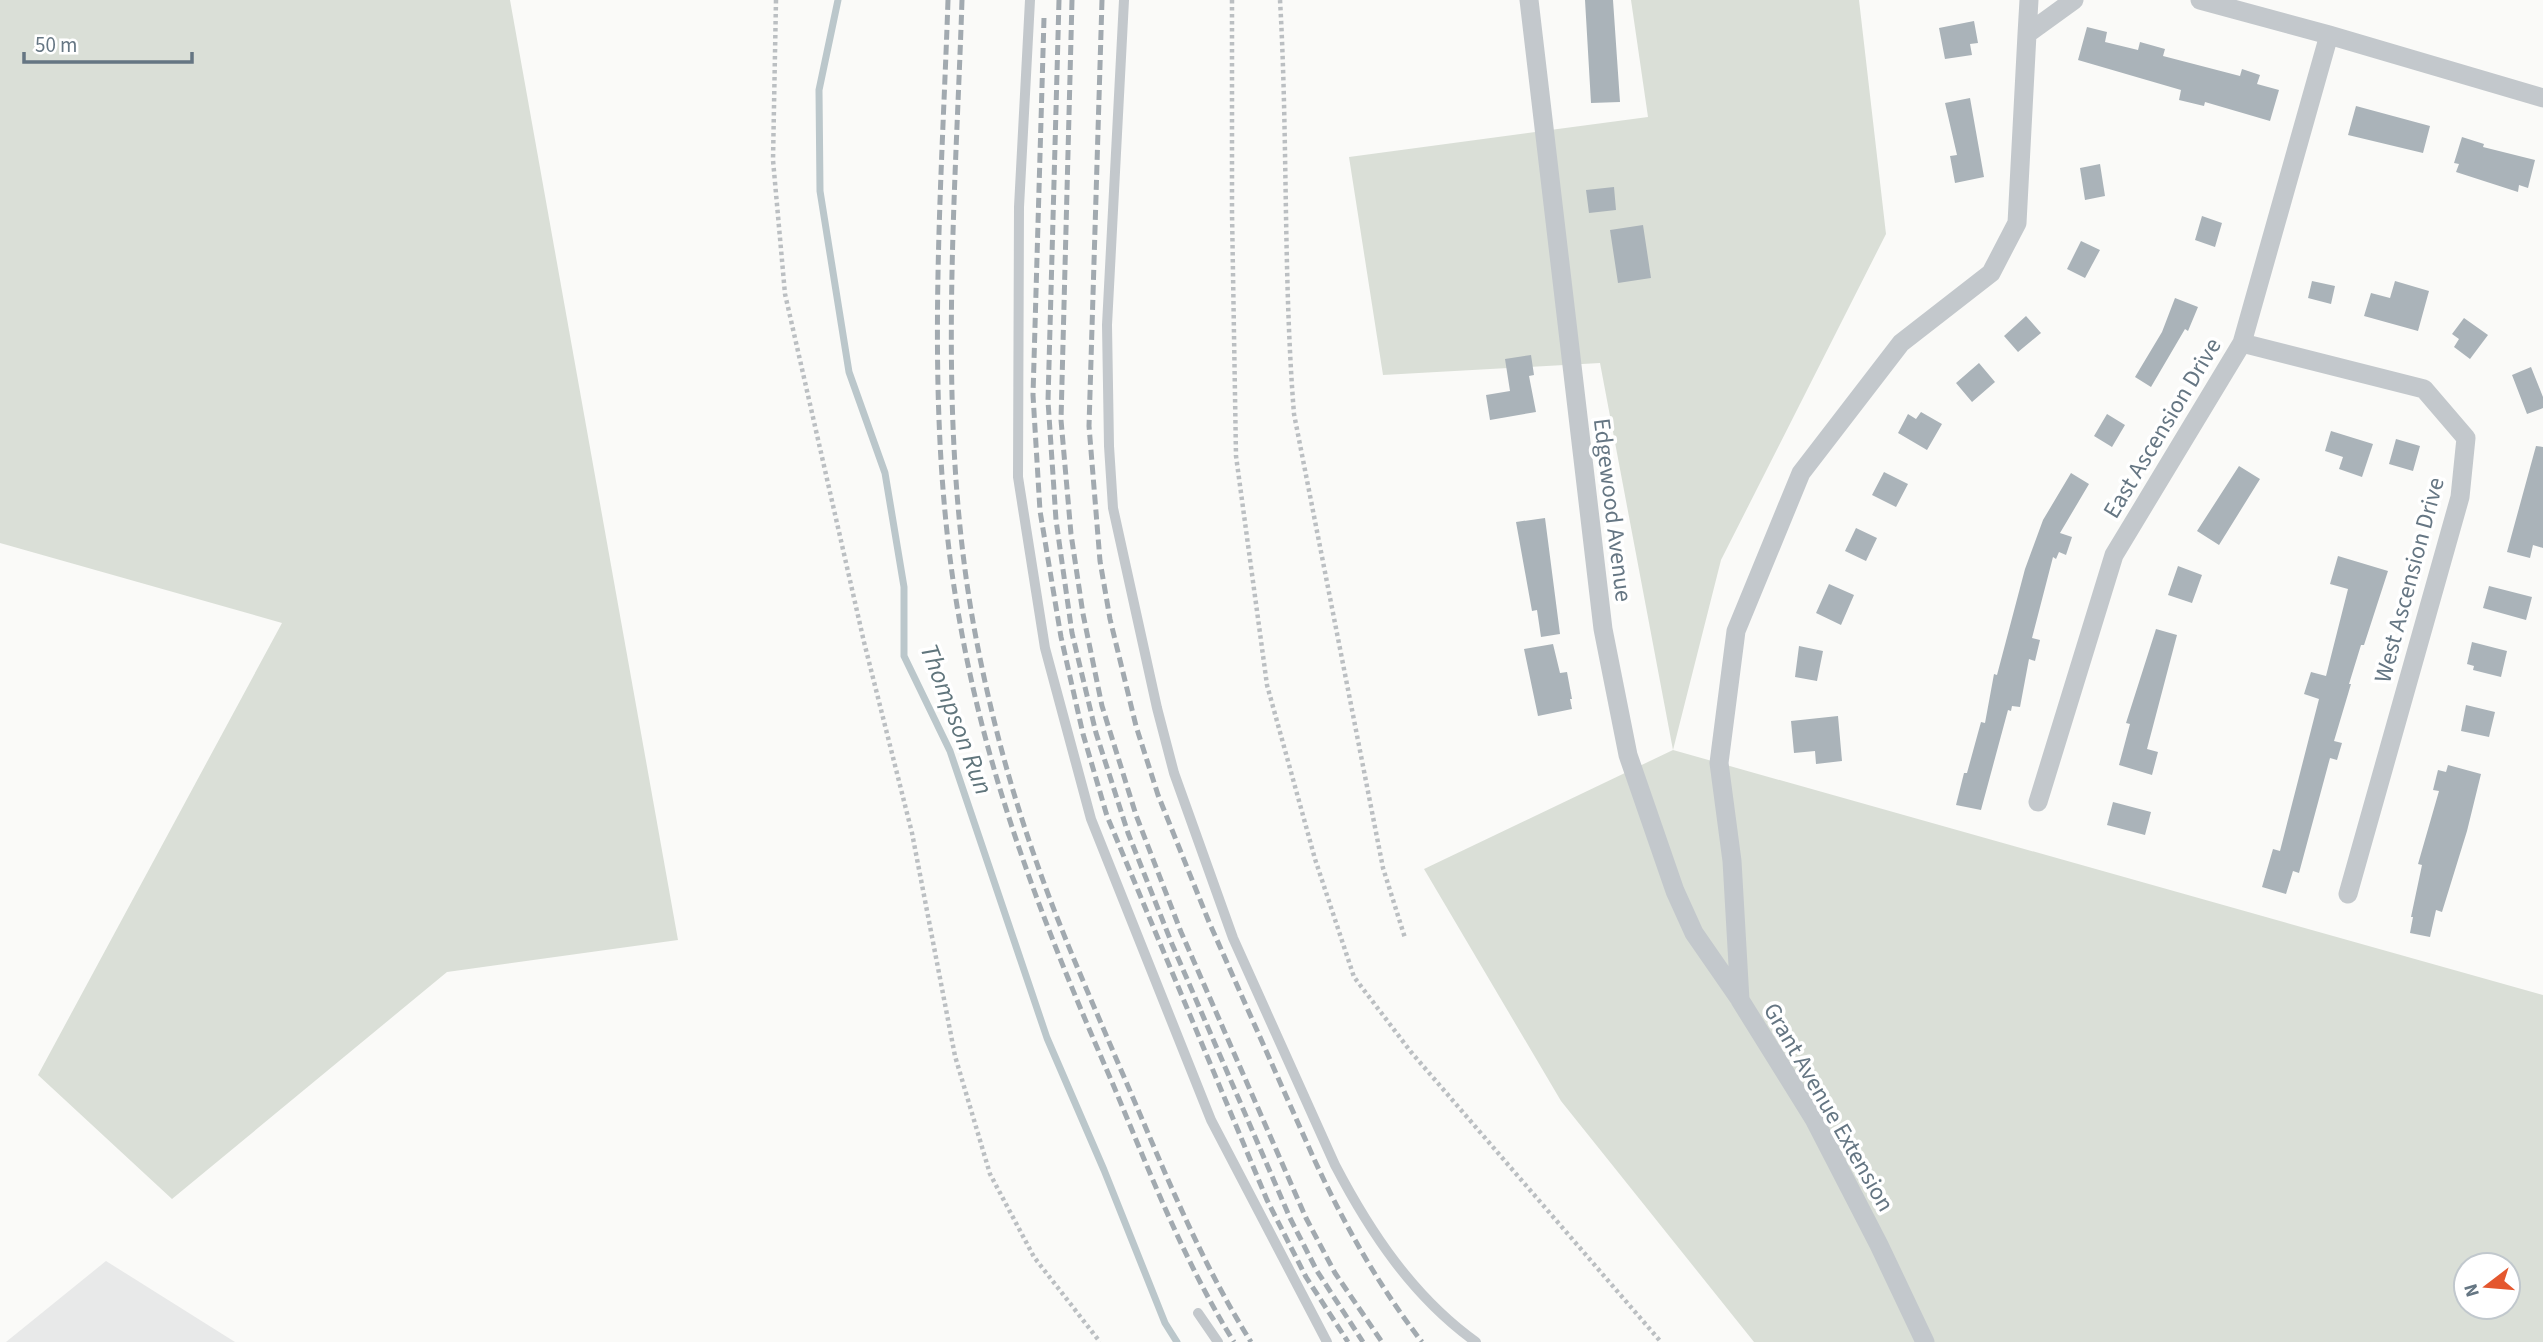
<svg xmlns="http://www.w3.org/2000/svg" width="2543" height="1342" viewBox="0 0 2543 1342" font-family="'Source Sans 3',sans-serif">
	<style>
		.built { fill: #e8e9e9 }
		.green { fill: #dadfd7; fill-rule: evenodd }
		.lines { fill: none; stroke-linecap: round; stroke-linejoin: round }
		.stream { stroke: #bbc7cb; stroke-width: 7 }
		.building { fill: #aab3b9 }
		.path { stroke: #bbbfc2; stroke-width: 4.5; stroke-dasharray: 3.5 3.5; stroke-linecap: butt }
		.service { stroke: #c3c8cc; stroke-width: 10 }
		.minor { stroke: #c3c8cc; stroke-width: 19 }
		.rail { stroke: #a2aab0; stroke-width: 5; stroke-dasharray: 10 5; stroke-linecap: butt }
		.labels { text-anchor: middle; stroke-width: 7; stroke-linejoin: round; paint-order: stroke }
		.street-label { font-size: 24px; fill: #657683; stroke: #fff }
		.water-label { font-size: 26px; font-style: italic; fill: #60757c; stroke: #fff }
	</style>
	<rect width="100%" height="100%" fill="#fafaf8"/>
	<path class="built" d="M106 1261 235 1342H6Z"/>
	<path class="green" d="M0 0H510L678 940 447 972 172 1199 38 1075 282 623 0 543Z
		M1631 0H1859L1886 234 1721 560 1673 750 2543 995V1342H1754L1561 1101 1424 869 1673 750 1600 363 1383 375 1349 157 1648 117ZM2466 1265H2508V1307H2466Z"/>
	<g class="lines">
		<path class="stream" d="M838 0 819 90 820 191 849 372 885 473 904 587V656L950 751 1047 1038 1104 1170 1165 1323 1177 1342"/>
	</g>
	<path class="building" d="M1585 0H1613L1620 102 1591 103Z
		M1974 21 1978 43 1970 44 1972 55 1945 59 1939 28Z
		M2087 27 2107 32 2105 42 2138 50 2140 42 2165 49 2163 56 2240 76 2242 69 2260 75 2257 84 2279 90 2270 121 2205 102 2204 106 2179 100 2181 90 2078 60Z
		M1970 98 1984 177 1955 183 1950 156 1957 155 1945 103Z
		M2356 106 2430 126 2423 153 2348 135Z
		M2462 137 2484 144 2483 147 2535 160 2528 188 2519 185 2518 192 2456 172 2459 164 2454 163Z
		M2100 164 2105 196 2085 200 2080 168Z
		M1614 187 1616 210 1589 213 1586 190Z
		M2202 216 2222 223 2215 247 2195 240Z
		M1643 225 1651 278 1618 283 1610 230Z
		M2081 241 2100 250 2085 278 2067 269Z
		M2312 281 2335 286 2331 304 2308 298Z
		M2395 281 2429 291 2418 331 2364 316 2371 293 2390 298Z
		M2175 298 2198 307 2188 331 2185 329 2151 387 2135 377 2162 332Z
		M2026 316 2041 333 2018 352 2004 336Z
		M2464 318 2488 335 2470 359 2454 347 2459 339 2452 334Z
		M1531 355 1534 375 1529 376 1536 412 1490 420 1486 395 1510 391 1505 359Z
		M1979 363 1995 382 1972 402 1956 383Z
		M2531 367 2543 397V408L2527 414 2512 375Z
		M1921 412 1942 424 1927 450 1898 433 1908 414 1916 419Z
		M2107 414 2125 425 2112 447 2094 436Z
		M2331 431 2373 444 2362 477 2339 469 2343 457 2325 451Z
		M2396 439 2420 446 2413 471 2389 464Z
		M2536 446 2543 447V548L2533 545 2530 558 2507 552Z
		M2239 466 2260 479 2219 545 2197 531Z
		M1884 472 1908 484 1896 507 1872 495Z
		M2071 473 2089 484 2060 533 2072 537 2066 555 2059 552 2056 559 2053 557 2032 638 2040 640 2035 661 2029 659 2020 707 2012 706 2011 711 2008 710 1981 810 1956 805 1964 773H1967L1981 722 1985 723 1994 674 1997 675 2025 569 2043 520Z
		M1545 518 1560 634 1541 637 1537 610 1532 611 1516 522Z
		M1856 528 1877 538 1866 561 1845 551Z
		M2338 556 2388 571 2364 645H2361L2349 684H2351L2334 741 2342 743 2337 760 2330 758 2299 873 2293 871 2286 894 2262 887 2273 849 2280 851 2319 699 2304 694 2311 672 2326 676 2348 589 2330 584Z
		M2178 566 2202 575 2192 603 2168 595Z
		M1829 584 1854 595 1841 625 1816 613Z
		M2489 586 2532 597 2526 620 2483 608Z
		M2156 629 2177 635 2147 749 2158 752 2152 775 2119 765 2130 724 2126 723Z
		M2472 642 2507 651 2501 677 2473 670 2474 666 2467 664Z
		M1553 644 1560 673 1567 672 1572 699H1570L1572 709 1538 716 1524 649Z
		M1799 646 1823 651 1817 681 1795 677Z
		M2466 705 2495 712 2489 737 2461 731Z
		M1838 716 1842 761 1816 764 1815 751 1794 753 1791 721Z
		M2448 765 2481 774 2467 831 2442 912 2436 910 2430 937 2410 933 2413 917H2411L2422 865 2418 864 2439 791 2433 790 2438 770 2446 772Z
		M2113 802 2151 812 2145 835 2107 825Z"/>
	<g class="lines">
		<path class="path" d="M776 0 773 160 785 294 864 642 912 833 955 1056 990 1174 1034 1257 1100 1342
			M1232 0V212L1236 456 1267 685 1315 859 1354 977 1411 1052 1661 1342
			M1280 0C1288 138 1283 276 1294 414L1383 868 1405 938"/>
		<path class="service" d="M1030 0 1019 207 1018 477 1045 648 1091 819 1211 1120 1327 1342
			M1124 0 1107 325 1109 446 1113 508 1157 708 1174 773 1233 938 1335 1165C1370 1232 1413 1297 1476 1342
			M1198 1313 1218 1342"/>
		<path class="minor" d="M1529 0 1603 629 1628 755 1675 891 1694 933 1739 998
			M2200 0 2329 35 2543 98
			M2027 34 2029 0
			M2242 343 2424 389 2466 438 2460 497 2348 894
			M2038 802 2114 555 2242 343 2329 35
			M1925 1342 1879 1245 1814 1119 1740 1000 1732 861 1719 763 1736 631 1801 473 1901 343 1991 273 2017 223 2027 34 2074 0"/>
		<path class="rail" d="M948 0C941 206 923 419 960 623 988 784 1047 933 1112 1082 1149 1170 1183 1260 1234 1342
			M962 0C955 212 936 428 976 638 990 711 1009 784 1034 855 1059 928 1091 999 1121 1070 1161 1162 1197 1256 1251 1342
			M1059 0 1048 401 1056 520 1072 633 1096 733 1128 833 1172 944 1290 1218 1317 1271 1363 1342
			M1072 0 1061 420 1071 534 1083 614 1102 706 1136 815 1181 932 1306 1218 1335 1273 1382 1342
			M1102 0 1089 426 1100 561 1110 619 1136 726 1158 795 1209 922 1314 1159C1344 1224 1378 1285 1422 1342
			M1044 18 1033 395 1040 511 1061 637 1083 734 1107 816 1267 1200 1306 1277 1348 1342"/>
	</g>
	<g class="labels">
		<g class="street-label">
			<text transform="translate(2162 428) rotate(-59)" y="8">East Ascension Drive</text>
			<text transform="translate(1613 510) rotate(83)" y="8">Edgewood Avenue</text>
			<text transform="translate(2409 580) rotate(-75)" y="8">West Ascension Drive</text>
			<text transform="translate(1829 1107) rotate(60)" y="8">Grant Avenue Extension</text>
		</g>
		<g class="water-label">
			<text transform="translate(957 719) rotate(69)" y="9">Thompson Run</text>
		</g>
	</g>
	<g transform="translate(2487 1286) rotate(254)"><circle r="33" fill="#ffffff" stroke="#c1c8cd" stroke-width="2"/>
	<path d="M0-5L12 26L0 18L-12 26Z" fill="#e4572e"/>
	<text y="-10" font-size="19" font-weight="bold" text-anchor="middle" fill="#657683">N</text>
	</g>
	<path d="M24 52v10h168v-10" fill="none" stroke="#657683" stroke-width="3.5"/>
	<text x="35" y="52" font-size="21" fill="#657683" stroke="#ffffff" stroke-width="5" paint-order="stroke">50 m</text>
</svg>
